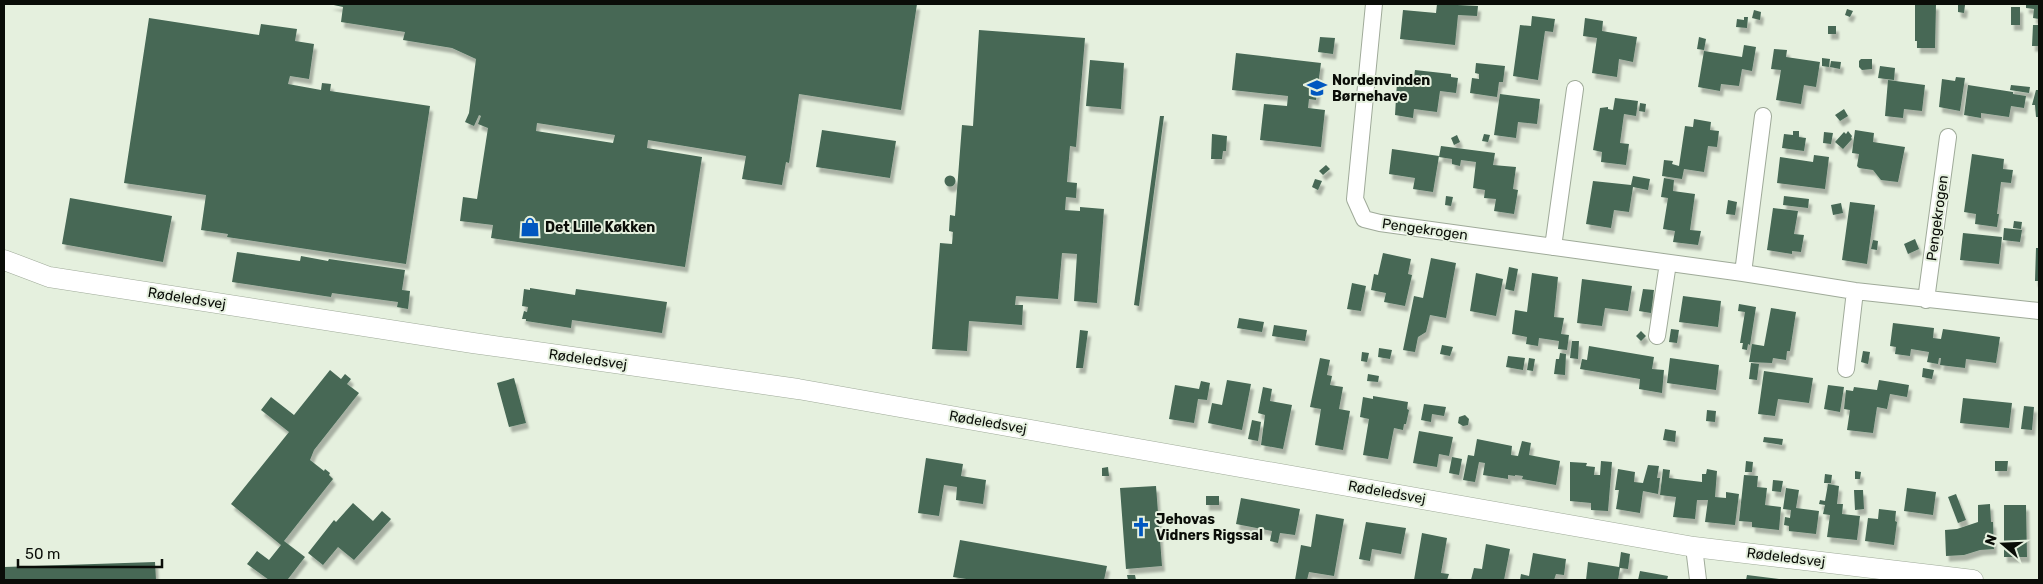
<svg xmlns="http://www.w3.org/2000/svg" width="2043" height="584" viewBox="0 0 2043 584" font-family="Rubik,sans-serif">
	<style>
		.building { fill: #466855; fill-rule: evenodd; filter: url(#shadow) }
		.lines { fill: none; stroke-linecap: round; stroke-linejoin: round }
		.minor-casing { stroke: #9faa99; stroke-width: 18 }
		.tertiary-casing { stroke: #9faa99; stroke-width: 21 }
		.minor { stroke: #fff; stroke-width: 16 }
		.tertiary { stroke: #fff; stroke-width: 20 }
		.labels { text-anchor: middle; stroke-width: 4; stroke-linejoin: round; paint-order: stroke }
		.poi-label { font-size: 14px; font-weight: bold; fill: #0a0d08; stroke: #e5f0de; text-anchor: start }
		.street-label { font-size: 14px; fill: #0a0d08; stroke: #e5f0de }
	</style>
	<defs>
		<filter id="shadow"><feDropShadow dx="3" dy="5.5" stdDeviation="1" flood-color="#0004"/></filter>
	</defs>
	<rect width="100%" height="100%" fill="#e5f0de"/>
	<path class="building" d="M329 4H917L901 110 799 94 789 163 786 162 782 185 742 179 746 156 648 140 647 148 702 157 685 267 491 238 493 225 460 221 463 197 477 199 488 128 478 124 481 116 479 115 474 126 465 122 469 113 476 59 452 48 403 40 405 32 341 22 343 7ZM537 123 615 135 613 143 536 131Z
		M1437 4 1478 6 1477 16 1458 15 1455 45 1400 39 1403 10 1436 13Z
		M1915 4H1936L1935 48H1917V41H1915Z
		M1958 4 1965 5 1964 13 1958 12Z
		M2026 4H2039V19L2033 18 2034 9 2026 8Z
		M2011 7H2020V25H2011Z
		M1847 9 1853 11 1850 17 1845 15Z
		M1754 10 1761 12 1760 20 1752 18Z
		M1532 16 1555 19 1553 32 1545 31 1538 80 1513 76 1520 25 1531 26Z
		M1744 17H1748L1747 28 1736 27 1737 19 1744 20Z
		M149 18 259 35 261 24 297 29 295 41 314 44 309 79 290 76 288 84 321 90 322 83 331 84 330 91 430 106 406 264 227 237 228 234 201 230 206 195 124 183Z
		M1585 18 1603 21 1602 31 1637 37 1633 62 1619 59 1617 77 1592 73 1597 38 1583 36Z
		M2033 25H2039V46H2032Z
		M1828 26H1836V34H1828Z
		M979 30 1085 38 1076 147 1070 146 1067 182 1077 183 1076 198 1066 197 1065 210 1080 211V207L1104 209 1097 303 1074 301 1077 254 1062 253 1058 299 1016 296 1015 305H1023L1022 325 969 321 967 351 932 349 940 243 952 244 953 232 949 231 950 215 955 216 962 125 973 126Z
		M1320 37 1335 38 1333 54 1318 52Z
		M1699 37 1706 39 1704 50 1697 49Z
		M1744 45 1756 47 1752 71 1742 69 1739 86 1721 84 1720 91 1698 87 1704 51 1742 57Z
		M1774 49 1787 50 1786 57 1820 62 1816 87 1804 85 1801 104 1776 100 1781 70 1771 69Z
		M1236 53 1321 63 1316 100 1309 99 1308 108 1325 110 1321 147 1260 140 1264 104 1287 106 1288 96 1232 90Z
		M1822 58 1830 59 1829 67 1822 66Z
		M1861 59H1872V69L1862 70 1859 67V61Z
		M1090 60 1124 63 1121 109 1086 106Z
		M1831 61 1841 62 1840 69 1830 67Z
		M1476 63 1505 66 1503 82H1499L1497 97 1470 93 1472 78 1479 79V74L1475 73Z
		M1880 66 1895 68 1894 80 1878 78Z
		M1415 70 1451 74V77L1458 78 1456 93 1440 91 1437 112 1414 109 1413 118 1395 115 1397 82 1413 84Z
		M1956 77 1965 78 1960 111 1939 107 1942 79 1955 81Z
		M1888 80 1925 85 1922 111 1904 109 1903 118 1885 116Z
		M1968 85 2013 92V94L2026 96 2024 108 2011 106 2009 117 1981 113V118L1964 115Z
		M2011 85 2030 87 2029 93 2010 90Z
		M2036 90H2039V117H2036L2035 105H2032Z
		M1500 94 1540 99 1537 124 1518 122 1516 138 1494 135Z
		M1615 98 1638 101 1636 116 1624 114 1620 143 1629 144 1626 165 1601 162 1602 152 1593 150 1600 108 1608 107V109L1613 110Z
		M1640 103 1646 104 1645 112 1639 111Z
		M1844 109 1848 116 1840 121 1835 115Z
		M1160 116H1164L1139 306 1134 305Z
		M1694 119 1711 122 1710 130 1719 131 1717 147 1708 146 1704 172 1684 169 1682 179 1662 176 1664 160 1673 161 1672 164 1679 166 1685 126 1693 127Z
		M822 130 896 141 890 178 816 167Z
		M1855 130 1874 133 1873 142 1905 147 1898 182 1881 180 1873 170 1859 168 1857 166 1859 154 1852 153Z
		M1793 131H1799V137L1806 138 1804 151 1782 148 1784 134 1793 135Z
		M1848 131 1852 136 1851 138 1852 139 1843 149 1835 142 1844 132 1846 134Z
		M1824 132 1833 133 1831 144 1823 143Z
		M1212 134 1227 136 1226 151H1223L1222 159H1211Z
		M1484 134 1490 135 1488 142 1482 141Z
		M1457 135 1460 142 1454 145 1451 138Z
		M1441 146 1495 153 1493 165 1516 167 1513 189 1518 190 1514 214 1494 211 1496 199 1484 198 1485 190 1473 188 1476 162 1461 160 1460 166 1452 164V159L1439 157Z
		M1392 149 1439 156 1433 192 1413 189 1415 178 1389 174Z
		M1972 154 2004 159 2003 169 2013 170 2011 183 2001 182 1997 214H1999L1997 227 1975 224 1976 214 1964 212Z
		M1814 155 1829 157 1825 189 1777 183 1780 157 1813 162Z
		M1326 165 1330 169 1323 175 1319 171Z
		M944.5 181a5.5 5.5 0 1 1 11 0a5.5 5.5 0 1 1-11 0Z
		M1633 176 1650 179 1648 190 1633 187 1629 212 1614 210 1611 228 1586 224 1593 181 1631 185Z
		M1664 178 1674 180 1673 191 1695 194 1690 230 1701 231 1698 245 1673 242 1675 231 1663 229 1668 198 1661 197Z
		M1315 179 1322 181 1318 190 1312 187Z
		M1446 196 1453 197 1451 206 1445 205Z
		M1784 196 1809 199 1808 208 1783 205Z
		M70 198 172 216 163 262 62 244Z
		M1728 200 1737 202 1735 215 1726 214Z
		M1850 202 1875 205 1867 264 1842 260Z
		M1841 203 1843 213 1833 215 1831 205Z
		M1773 208 1798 211 1794 234 1804 235 1801 252 1792 251V254L1767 250Z
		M2014 221 2022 222 2021 229 2013 228Z
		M2004 228 2022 230 2020 242 2003 240Z
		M1963 233 2002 237 1999 264 1960 260Z
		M1915 239 1919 249 1908 254 1904 244Z
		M1873 240 1878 241 1877 250 1871 249Z
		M2036 248H2039V281H2035Z
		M237 252 300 261 301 256 328 261 329 259 405 270 402 290 410 291 408 309 397 307 398 302 332 293 331 297 232 282Z
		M1383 253 1411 259 1408 274 1412 275 1405 306 1384 302 1386 293 1371 290 1374 274 1378 275Z
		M1431 258 1456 263 1446 318 1430 315 1426 332 1418 337 1415 352 1403 350 1414 296 1423 298Z
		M1509 267 1518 269 1514 291 1505 289Z
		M1476 273 1503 279 1496 316 1470 311Z
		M1532 273 1558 277 1554 317 1564 318 1561 334 1569 335 1567 350 1558 349 1559 341 1539 338 1538 346 1526 344 1527 337 1512 334 1515 310 1527 312Z
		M1582 279 1632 286 1628 311 1605 308 1602 326 1577 323Z
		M1352 283 1366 286 1361 311 1347 309Z
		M530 288 575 295 576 289 667 302 662 333 572 320 571 328 526 321V319H522L524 311 527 312 528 307 522 306 524 289 530 290Z
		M1643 289 1654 290 1651 313 1639 311Z
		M1683 296 1721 301 1718 327 1679 322Z
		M1739 304 1756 307 1750 345 1748 344 1747 350 1742 349 1743 343H1740L1745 312 1738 311Z
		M1771 308 1796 312 1790 351H1787L1786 360 1773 358 1772 363 1749 362 1752 344 1764 346Z
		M1239 318 1264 322 1262 332 1237 328Z
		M1893 323 1934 328 1933 338 1941 339 1943 329 2000 337 1996 363 1966 359 1965 368 1940 365 1941 358H1939L1938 364 1927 362 1929 352 1911 349 1910 356 1895 354 1896 347 1890 346Z
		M1274 325 1307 330 1305 341 1272 336Z
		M1671 329 1679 330 1677 343 1669 342Z
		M1080 330 1088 331 1083 368H1076Z
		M1641 331 1646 336 1641 341 1636 336Z
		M1572 341H1579L1578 359 1570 358Z
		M1442 345 1453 347 1450 356 1440 354Z
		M1589 346 1654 357 1652 369 1664 370 1662 393 1639 389 1640 379 1580 369 1582 359 1587 360Z
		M1379 348 1392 350 1390 359 1378 357Z
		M1863 351 1870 352 1868 364 1861 362Z
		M1362 352 1369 353 1367 362 1361 361Z
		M1560 353 1566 354 1565 375 1554 374 1556 359H1559Z
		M1508 356 1525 358 1523 370 1506 367Z
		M1320 358 1330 360 1327 375 1332 376 1330 385 1343 387 1339 409 1350 411 1343 450 1315 445 1321 409 1310 407Z
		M1529 358 1535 359 1533 371 1527 370Z
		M1670 358 1719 365 1716 390 1667 383Z
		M1751 363 1759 364 1757 380 1749 379Z
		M1923 368 1934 370 1932 379 1922 377Z
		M330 370 341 379 345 374 351 379 347 384 359 393 314 450 310 460 324 471 325 469 330 473 329 475 333 479 284 541 305 557 288 579 269 580 247 564 257 551 269 560 281 545 231 504 289 432 261 410 271 397 294 415Z
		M1764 371 1813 378 1809 403 1778 399 1775 416 1758 414Z
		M1368 374 1379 376 1378 382 1367 381Z
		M514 378 526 423 509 427 497 383Z
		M1227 380 1251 384 1242 430 1208 423 1212 403 1222 405Z
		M1879 380 1909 385 1907 397 1890 394 1887 409 1877 407 1873 433 1847 430 1850 410 1844 409 1846 390 1853 391 1854 387 1877 390Z
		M1201 381 1210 383 1207 400 1198 399 1194 423 1169 419 1175 385 1199 389Z
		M1828 385 1844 387 1840 412 1824 409Z
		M1263 387 1272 389 1270 401 1292 405 1283 449 1261 445 1265 415 1258 413Z
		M1373 396 1408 402 1407 409 1409 410 1406 424H1404L1403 430 1394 428 1388 459 1363 455 1369 419 1360 417 1363 397 1373 399Z
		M1963 398 2012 403 2009 428 1960 423Z
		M1424 404 1446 407 1444 416 1432 414 1431 422 1421 420Z
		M2024 406 2034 407 2032 430 2021 429Z
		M1707 410 1716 411 1715 422 1706 421Z
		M1465 415 1469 419 1468 425 1463 426 1458 423 1459 417Z
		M1252 420 1261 422 1258 441 1248 439Z
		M1665 429 1676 431 1675 442 1663 440Z
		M1419 431 1453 437 1449 456 1439 454 1437 467 1413 463Z
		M1764 437 1783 439 1782 445 1763 442Z
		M1477 439 1512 446 1511 455 1518 456 1522 441 1531 443 1529 455 1560 461 1556 485 1522 479 1523 476 1515 475V476L1508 475V479L1483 475 1485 463 1479 462 1475 482 1463 480 1468 455 1474 456Z
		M1452 457 1462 459 1459 475 1449 473Z
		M926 458 963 464 961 476 986 480 983 504 956 500 957 487 944 485 939 516 918 513Z
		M1601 461 1612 462 1608 511 1591 510V503L1570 501V462L1587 463 1586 466 1595 467 1594 475H1600Z
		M1746 461 1753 462 1752 472H1745Z
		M1995 461H2008L2007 471H1995Z
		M1648 465 1659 466 1657 478H1660L1658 494 1643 491 1640 513 1616 509 1619 490H1615L1618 469 1635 472 1634 482 1643 483Z
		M1108 467 1109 476H1102V468Z
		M1663 469 1670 470 1669 478 1702 482V474H1706L1707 469 1717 471 1715 497 1726 498V492L1739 494 1735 525 1705 522 1708 500H1697L1695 519 1673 517 1676 497 1660 495Z
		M1855 471 1861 472 1860 479H1855Z
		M1825 474 1832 475 1831 483H1824Z
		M1744 475 1758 476 1757 487 1767 488 1765 505 1781 507 1779 530 1752 527V522L1739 521Z
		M1773 480 1783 481 1781 492 1772 491Z
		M1828 484 1839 486 1837 504H1843L1842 514 1860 516 1857 540 1827 537 1830 515 1823 514 1825 505 1819 504 1820 500 1825 501Z
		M1156 486 1162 566 1126 569 1120 488Z
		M1786 488 1799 490 1796 508 1819 511 1816 534 1789 531V526L1784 525 1785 517 1790 518 1791 510 1783 509Z
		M1907 488 1936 492 1933 515 1904 511Z
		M1854 490H1863L1864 509 1855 510Z
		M1956 494 1966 520 1958 523 1948 497Z
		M1206 496H1219V505H1206Z
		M1241 498 1300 509 1295 535 1280 533 1278 543 1270 541 1272 531 1236 524Z
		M353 503 373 521 382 511 391 519 354 560 338 547 323 565 308 553 334 520 336 522Z
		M1990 504 1991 522H1993L1994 549 1980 550 1964 555 1946 556 1945 530 1957 529 1978 522V505Z
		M2004 505H2026L2027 557H2004Z
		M1879 509 1896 511 1895 521 1897 522 1894 545 1865 541 1868 518 1878 519Z
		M1316 514 1344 519 1334 576 1309 572 1307 580H1295L1301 545 1311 547Z
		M1366 522 1406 528 1401 554 1372 549 1370 561 1359 559Z
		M1422 533 1447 538 1441 573 1449 574 1447 580H1414Z
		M960 540 1107 566 1104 580H973L953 577Z
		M1486 544 1510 549 1504 580H1471L1474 568 1482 569Z
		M1621 552 1630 554 1628 569 1620 568 1618 580H1586L1588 562 1619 567Z
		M1533 553 1566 559 1564 575 1556 574 1554 580H1520L1521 574 1529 576Z
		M155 562 156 580H4V567Z
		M1640 571 1668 576 1667 580H1638Z
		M1127 575H1135L1136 580H1128Z
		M1747 575 1779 579V580H1746Z"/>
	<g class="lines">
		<defs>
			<path id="minor" d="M1374 4 1355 199 1364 219 1380 223 1743 273 1855 291 2039 311
				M1553 247 1575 89
				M1743 273 1763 116
				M1926 300 1948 137
				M1657 336 1668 263
				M1846 369 1855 291
				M1694 547 1698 580"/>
			<path id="tertiary" d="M4 260 49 277 473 343 798 389 1694 547 1973 580"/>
		</defs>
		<use href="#minor" class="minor-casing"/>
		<use href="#tertiary" class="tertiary-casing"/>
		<use href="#minor" class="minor"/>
		<use href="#tertiary" class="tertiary"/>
	</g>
	<defs>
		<symbol id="school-bare" viewBox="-9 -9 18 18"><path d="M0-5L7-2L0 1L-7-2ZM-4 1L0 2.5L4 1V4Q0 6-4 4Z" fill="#0157c0" stroke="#e5f0de" stroke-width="2.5" paint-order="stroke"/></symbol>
		<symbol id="shop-bare" viewBox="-9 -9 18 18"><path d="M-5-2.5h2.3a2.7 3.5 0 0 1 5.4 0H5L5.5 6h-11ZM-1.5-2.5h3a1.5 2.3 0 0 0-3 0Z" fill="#0157c0" stroke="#e5f0de" stroke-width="2.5" paint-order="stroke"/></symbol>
		<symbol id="church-bare" viewBox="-9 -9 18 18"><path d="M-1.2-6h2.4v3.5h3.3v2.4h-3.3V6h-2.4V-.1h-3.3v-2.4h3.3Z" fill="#0157c0" stroke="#e5f0de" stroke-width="2.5" paint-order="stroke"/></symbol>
	</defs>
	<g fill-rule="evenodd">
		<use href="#school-bare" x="1303" y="74" width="28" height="28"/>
		<use href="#shop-bare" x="516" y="213" width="28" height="28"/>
		<use href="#church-bare" x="1127" y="513" width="28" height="28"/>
	</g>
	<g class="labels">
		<g class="poi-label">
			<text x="1332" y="85">Nordenvinden<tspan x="1332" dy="16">Børnehave</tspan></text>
			<text x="545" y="232">Det Lille Køkken</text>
			<text x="1156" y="524">Jehovas<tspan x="1156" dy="16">Vidners Rigssal</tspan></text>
		</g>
		<g class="street-label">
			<text transform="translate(1937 218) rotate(-82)" y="5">Pengekrogen</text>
			<text transform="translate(1425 229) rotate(8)" y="5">Pengekrogen</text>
			<text transform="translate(187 298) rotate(9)" y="5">Rødeledsvej</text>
			<text transform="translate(588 359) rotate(8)" y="5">Rødeledsvej</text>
			<text transform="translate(988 422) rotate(10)" y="5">Rødeledsvej</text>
			<text transform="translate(1387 492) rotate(10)" y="5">Rødeledsvej</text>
			<text transform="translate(1786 557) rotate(7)" y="5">Rødeledsvej</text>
		</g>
	</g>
	<rect width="2043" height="584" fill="none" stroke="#0a0d08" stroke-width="10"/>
	<g transform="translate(2003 544) rotate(289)" stroke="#e5f0de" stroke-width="4" paint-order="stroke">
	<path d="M0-4L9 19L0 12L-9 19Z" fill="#0a0d08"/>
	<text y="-8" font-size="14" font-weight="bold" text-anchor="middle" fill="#0a0d08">N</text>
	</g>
	<path d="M18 559v8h144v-8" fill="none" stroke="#0a0d08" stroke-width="2.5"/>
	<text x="25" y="559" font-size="15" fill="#0a0d08" stroke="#e5f0de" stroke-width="4" paint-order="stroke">50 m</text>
</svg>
